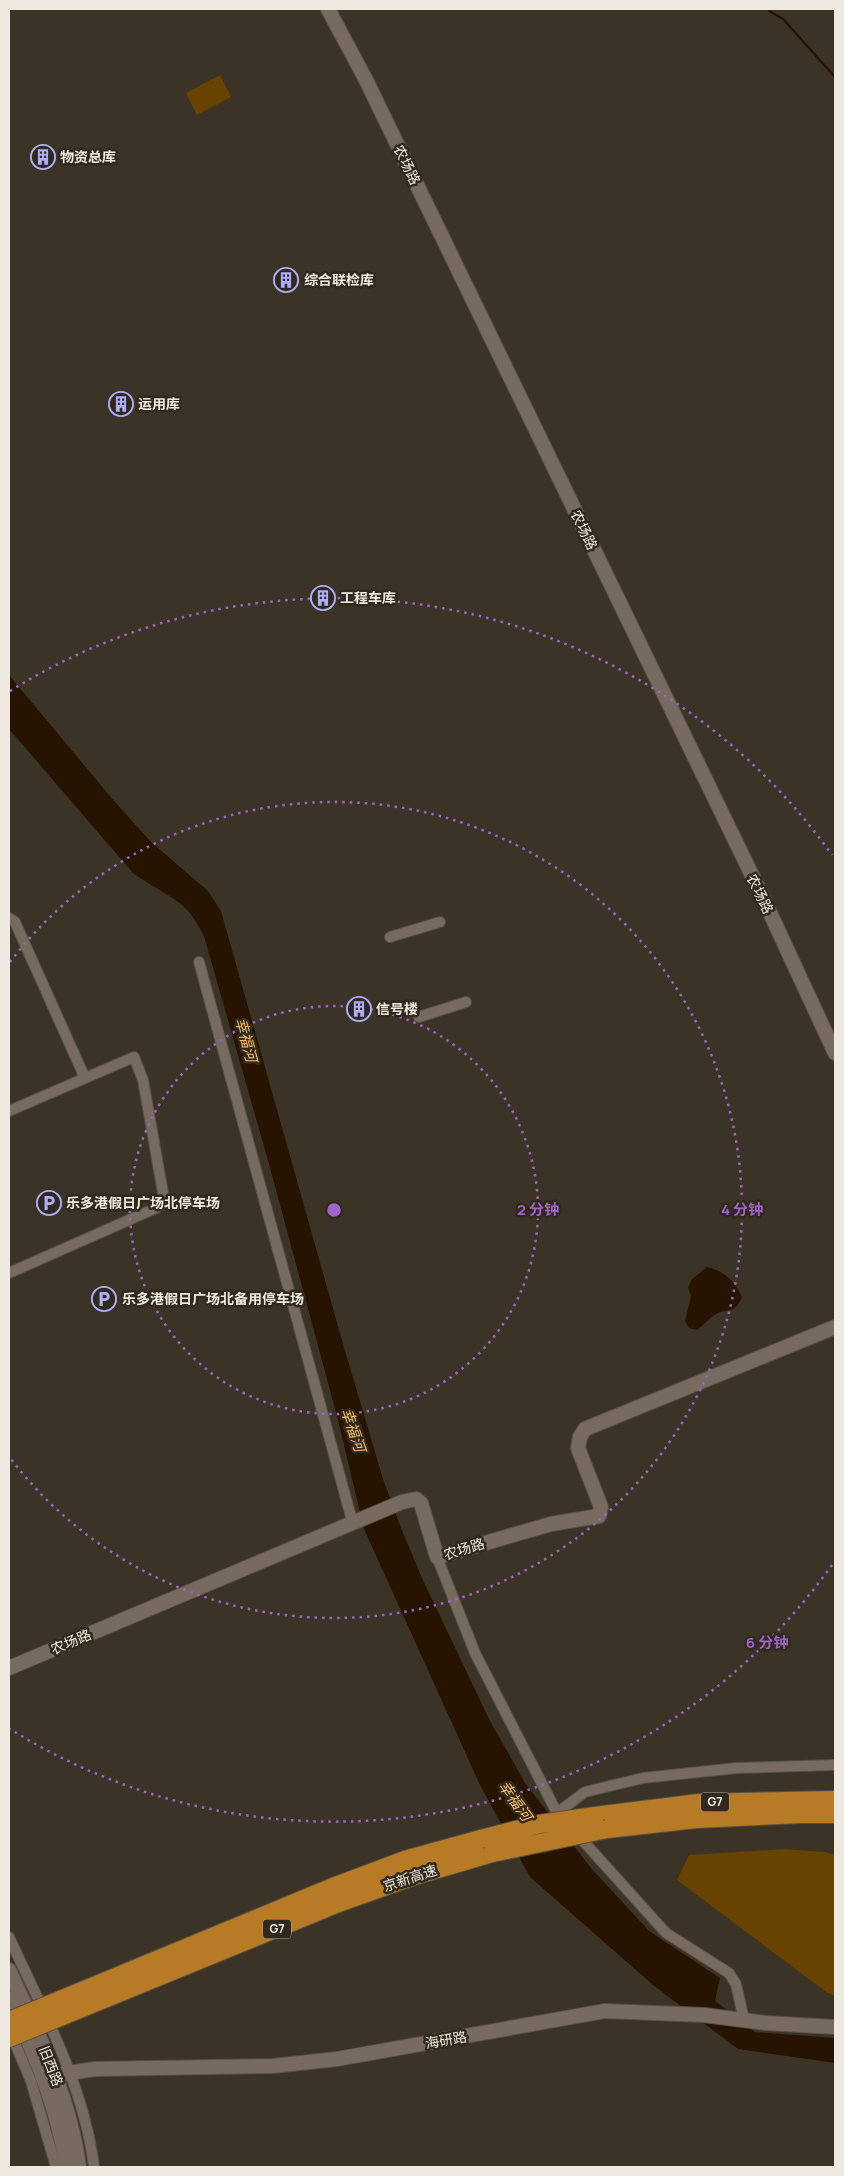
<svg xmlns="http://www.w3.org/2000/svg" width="844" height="2176" viewBox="0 0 844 2176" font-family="Manrope,'Noto Sans SC',sans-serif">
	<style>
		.green { fill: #684201 }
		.water { fill: #261400 }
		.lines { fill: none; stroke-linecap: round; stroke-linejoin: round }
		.stream { stroke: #261400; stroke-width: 2.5 }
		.street-casing { stroke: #585046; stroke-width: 12 }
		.secondary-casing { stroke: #585046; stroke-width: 16 }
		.highway-casing { stroke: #585046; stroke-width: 20 }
		.street { stroke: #766b5e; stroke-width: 10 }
		.secondary { stroke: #766b5e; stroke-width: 14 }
		.highway { stroke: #b77b25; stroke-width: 18 }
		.highway-bridge-casing { stroke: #585046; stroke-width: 20; stroke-linecap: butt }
		.highway-bridge { stroke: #b77b25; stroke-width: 18 }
		.ring { fill: none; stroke: #9e65ca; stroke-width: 2.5; stroke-dasharray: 2.5 5 }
		.labels { text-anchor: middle; stroke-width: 5; stroke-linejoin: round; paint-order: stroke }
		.shield { fill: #32291d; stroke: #b6afa7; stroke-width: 1 }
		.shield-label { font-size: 12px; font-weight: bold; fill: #efe9e2 }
		.poi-label { font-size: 14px; font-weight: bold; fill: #efe9e2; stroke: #32291d; text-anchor: start }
		.street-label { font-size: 14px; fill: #efe9e2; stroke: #32291d }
		.water-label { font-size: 15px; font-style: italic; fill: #fbbd6e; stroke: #32291d }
		.centre { fill: #9e65ca; stroke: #32291d; stroke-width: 2.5 }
		.ring-label { font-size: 15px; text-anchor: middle; font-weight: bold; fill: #9e65ca; stroke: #32291d; stroke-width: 5; stroke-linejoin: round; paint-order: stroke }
	</style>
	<rect width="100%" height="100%" fill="#3c3327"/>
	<path class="green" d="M220 75 231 97 197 115 186 93Z
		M785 1849 825 1852 835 1855V1996L826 1992 677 1880 689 1855Z"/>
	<path class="water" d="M9 675 114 801 151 842 208 891 221 911 343 1344 383 1479 401 1528 422 1578 489 1719 525 1783 591 1868 649 1931 720 1978 715 2001 755 2032 835 2038V2063L738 2049 653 1985 530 1877 480 1785 364 1529 338 1420 269 1164 204 936C200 929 195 919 189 912 174 895 151 887 133 873L9 729Z
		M707 1267C724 1271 735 1281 742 1297 734 1315 730 1307 716 1314 709 1318 704 1325 697 1330L689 1328 685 1321 691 1296 688 1288 692 1279Z"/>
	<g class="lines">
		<path class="stream" d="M769 11 783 19 835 77"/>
		<defs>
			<path id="street" d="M9 918 15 922 85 1078
				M390 937 440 922
				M199 962 353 1524
				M419 1017 466 1002
				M9 1111 134 1057 143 1080 165 1204 9 1273
				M437 1557 475 1653 557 1813 566 1822
				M557 1813 585 1792 643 1778 737 1768 835 1765
				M576 1833 666 1933 729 1973 736 1984 744 2020
				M9 1937C43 2011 84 2085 94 2167
				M11 2034 31 2081 56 2167"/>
			<path id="secondary" d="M328 9 366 80 765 902 835 1053
				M9 1668 402 1502 416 1499 421 1503 437 1557 551 1524 599 1516 601 1507 578 1448 580 1437 585 1429 835 1327
				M9 1970C38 2033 70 2097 79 2167
				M9 1998C33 2051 59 2108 66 2167
				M55 2075 95 2069 273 2066 337 2059 605 2011 704 2015 766 2023 835 2027"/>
			<path id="highway" d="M595 1816 699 1803 835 1800
				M607 1829 696 1819 801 1814H835
				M60 2000 333 1887 405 1860 481 1839
				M65 2015 341 1902 414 1876 492 1853"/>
		</defs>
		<use href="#street" class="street-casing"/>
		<use href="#secondary" class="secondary-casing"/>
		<use href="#highway" class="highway-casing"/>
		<use href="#street" class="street"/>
		<use href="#secondary" class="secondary"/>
		<use href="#highway" class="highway"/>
		<defs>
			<path id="highway-bridge" d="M481 1839 540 1824 595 1816
				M492 1853 607 1829
				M9 2021 60 2000
				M9 2038 65 2015"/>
		</defs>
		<use href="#highway-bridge" class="highway-bridge-casing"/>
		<use href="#highway-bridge" class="highway-bridge"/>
	</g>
	<g class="ring">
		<circle cx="334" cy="1210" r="204"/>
		<path d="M10 962A408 408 0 1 1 10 1458"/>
		<path d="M832 1565A612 612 0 0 1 10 1729M10 691A612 612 0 0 1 832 855"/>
	</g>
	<defs>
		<symbol id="building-ring" viewBox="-11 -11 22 22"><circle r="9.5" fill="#32291d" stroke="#abaffb" stroke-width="1.5"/><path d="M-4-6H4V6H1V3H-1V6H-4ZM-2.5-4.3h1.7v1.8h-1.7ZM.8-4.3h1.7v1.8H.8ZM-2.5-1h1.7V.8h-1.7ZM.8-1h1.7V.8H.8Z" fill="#abaffb"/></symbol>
		<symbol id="parking-ring" viewBox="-11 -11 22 22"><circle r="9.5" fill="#32291d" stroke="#abaffb" stroke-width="1.5"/><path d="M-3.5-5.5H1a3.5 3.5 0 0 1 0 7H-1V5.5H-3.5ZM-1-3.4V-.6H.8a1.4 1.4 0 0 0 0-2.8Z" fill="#abaffb"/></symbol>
	</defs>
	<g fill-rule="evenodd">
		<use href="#building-ring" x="29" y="143" width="28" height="28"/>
		<use href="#building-ring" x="272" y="266" width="28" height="28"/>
		<use href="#building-ring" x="107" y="390" width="28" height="28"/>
		<use href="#building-ring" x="309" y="584" width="28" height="28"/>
		<use href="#building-ring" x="345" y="995" width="28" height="28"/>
		<use href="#parking-ring" x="35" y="1189" width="28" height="28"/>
		<use href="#parking-ring" x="90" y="1285" width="28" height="28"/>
	</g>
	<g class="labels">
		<g class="shield">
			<rect x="701" y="1792.5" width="28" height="19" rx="4"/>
			<rect x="263" y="1919.5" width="28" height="19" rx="4"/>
		</g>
		<g class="shield-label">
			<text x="715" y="1806">G7</text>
			<text x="277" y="1933">G7</text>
		</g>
		<g class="poi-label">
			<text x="60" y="162">物资总库</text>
			<text x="304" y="285">综合联检库</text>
			<text x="138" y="409">运用库</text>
			<text x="340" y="603">工程车库</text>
			<text x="376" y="1014">信号楼</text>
			<text x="66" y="1208">乐多港假日广场北停车场</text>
			<text x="122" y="1304">乐多港假日广场北备用停车场</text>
		</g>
		<g class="street-label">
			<text transform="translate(407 165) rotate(64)" y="5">农场路</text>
			<text transform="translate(584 530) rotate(64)" y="5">农场路</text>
			<text transform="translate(760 894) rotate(64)" y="5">农场路</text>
			<text transform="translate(464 1549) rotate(-17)" y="5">农场路</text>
			<text transform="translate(71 1642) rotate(-23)" y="5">农场路</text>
			<text transform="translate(410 1878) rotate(-18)" y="5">京新高速</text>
			<text transform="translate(446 2040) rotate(-10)" y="5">海研路</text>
			<text transform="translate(51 2066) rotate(69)" y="5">旧西路</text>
		</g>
		<g class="water-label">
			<text transform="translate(246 1040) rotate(75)" y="5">幸福河</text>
			<text transform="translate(353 1430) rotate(71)" y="5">幸福河</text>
			<text transform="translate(515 1801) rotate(55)" y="5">幸福河</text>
		</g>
	</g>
	<circle cx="334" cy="1210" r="8" class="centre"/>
	<g class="ring-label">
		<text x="538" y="1215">2 分钟</text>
		<text x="742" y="1215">4 分钟</text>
		<text x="767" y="1648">6 分钟</text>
	</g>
	<rect width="844" height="2176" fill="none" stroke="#efe9e2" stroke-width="20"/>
</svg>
